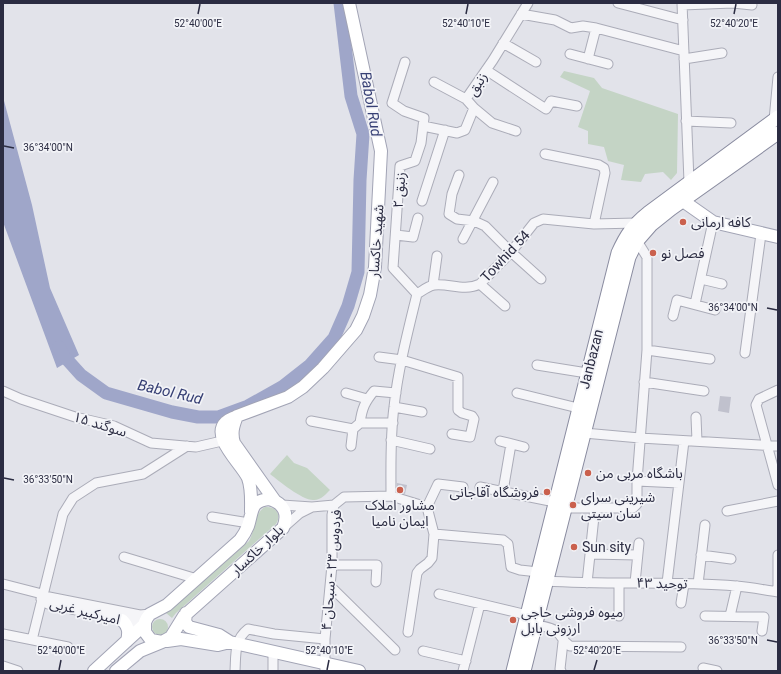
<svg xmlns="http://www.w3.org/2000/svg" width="781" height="674" viewBox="0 0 781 674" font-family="Roboto,'Noto Sans Arabic',sans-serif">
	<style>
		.green { fill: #c4d4c5 }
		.water { fill: #9fa6c9 }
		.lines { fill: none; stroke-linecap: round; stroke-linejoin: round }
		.river { stroke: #9fa6c9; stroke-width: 13 }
		.building { fill: #c0c1cd }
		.minor-casing { stroke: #abacb8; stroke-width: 11 }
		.major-casing { stroke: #a2a4b5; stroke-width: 14 }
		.highway-casing { stroke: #8a8ca0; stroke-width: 15 }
		.minor { stroke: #f5f5f8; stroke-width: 9 }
		.major { stroke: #fff; stroke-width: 12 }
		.highway { stroke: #fff; stroke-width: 13 }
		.ticks { fill: none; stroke: #2b2c42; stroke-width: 1.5 }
		.poi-dot { fill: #ca604d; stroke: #f2f3f7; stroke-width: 1.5 }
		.labels { text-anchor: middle; stroke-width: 3.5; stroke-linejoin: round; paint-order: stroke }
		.street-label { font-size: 14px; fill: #2b2c42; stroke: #f2f3f7 }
		.poi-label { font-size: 14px; fill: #2b2c42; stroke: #f2f3f7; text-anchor: start }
		.water-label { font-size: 15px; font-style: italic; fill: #363f74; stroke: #f2f3f7 }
		.ticks-label { font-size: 10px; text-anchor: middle; fill: #2b2c42; stroke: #f2f3f7; stroke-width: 3.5; stroke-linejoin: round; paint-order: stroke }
	</style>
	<rect width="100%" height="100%" fill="#e2e3ea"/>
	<path class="green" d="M564 71 594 78 602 88 678 114 677 173 671 180 663 172 645 174 641 182 621 180 624 165 608 161 604 147 588 144V131L578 127 590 91 560 77Z
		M287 455 294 463 307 468 330 490C326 494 321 500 314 500 303 501 279 481 270 474Z
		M265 507C276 506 282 515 276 524L176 613 172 618 166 613 249 541C255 531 254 513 265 507Z
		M152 627a8 8 0 1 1 16 0a8 8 0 1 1-16 0Z"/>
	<path class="water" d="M3 97 32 205 50 288 79 355 57 368 3 222Z"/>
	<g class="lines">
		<path class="river" d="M59 347 63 355 81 375 106 393 172 412 198 417H218L248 406 282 387 310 365 334 338 348 306 358 272 360 180 363 134 351 96 340 3"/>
	</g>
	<path class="building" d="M720 396 731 397 729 413 718 411Z
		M397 483 407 485 405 494 397 492Z"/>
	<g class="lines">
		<defs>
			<path id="minor" d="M618 3 683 20
				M682 3 689 182
				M682 5 733 3 752 5
				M521 14 555 20 571 28 583 26 596 28 684 51
				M503 43 536 62
				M570 54 608 64
				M588 59 596 28
				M684 59 722 53
				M405 62 392 103 404 111 424 118 421 143 415 161 400 166 393 268 417 294
				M486 70 546 109 551 101 577 106
				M434 82 466 99
				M474 108 492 123 516 131
				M774 120 778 77
				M686 121 731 123
				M423 126 457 133 465 130 474 108 466 99 493 60 528 3
				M545 154 599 165 604 168 605 173 594 224
				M459 175 452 194 449 214 457 219 474 221 485 226 511 252 541 279
				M422 201 445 130
				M396 235 413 237 418 218
				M463 239 493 182
				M701 279 722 284
				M480 284 505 306
				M433 285 437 256
				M695 304 713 222
				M673 316 677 300 715 310
				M647 350 710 359
				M745 353 761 234
				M379 357 402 360 458 377V410L462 413 472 416 474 419 470 437 452 434
				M537 365 587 373
				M644 382 704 391
				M778 390 759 399 756 405 778 485
				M3 391 21 399 75 417 114 426 151 443 196 447 222 441
				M346 393 367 399
				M517 393 578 408
				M394 407 422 412
				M696 417 697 441
				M311 421 353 429
				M360 423H393
				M584 433 640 438 778 446
				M391 440 430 449
				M500 441 524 447
				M351 446 353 429 360 423C362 408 365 402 374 391L396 393
				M637 481 679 483
				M480 487 555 502
				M503 491 511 444
				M391 496C391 466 390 437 394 407 398 369 408 331 417 294 422 291 428 286 434 285 450 283 463 292 480 284L511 252 534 223 543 219 594 224 636 223
				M282 505 312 507 300 513 283 528
				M312 507 334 505
				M427 507 438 484 463 487
				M565 508H633L637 504V481L647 350V257L637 241
				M727 511 778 501
				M212 517 249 523
				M434 534 503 540 508 544 511 567 520 570 538 572
				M590 554 637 555
				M701 555 731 559
				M778 555V592
				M124 557 197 579
				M332 565H377L376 582
				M546 581C609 585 673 581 736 586 750 587 764 590 778 592
				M587 583 595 507
				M619 583V616
				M635 583 639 543
				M667 583 684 441
				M3 584 42 594
				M698 584 705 525
				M330 586 395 650
				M439 594 527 615
				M681 603 684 584
				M705 616 764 617 762 631
				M730 616 737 586
				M144 625 48 604 41 599 49 597 140 615 150 614
				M535 625C542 626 552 627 557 632 563 637 561 640 570 646L681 647
				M3 634 68 647
				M32 640 63 514 73 498 96 483 143 474 187 446
				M423 651 466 661
				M3 666 18 671
				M703 668 717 671
				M235 671C236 654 234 640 248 629L274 634 325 639
				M273 671V652
				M325 671V639L332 565V515L334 505 344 497 391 496 427 507 434 534 432 558 428 563 420 569 417 573 408 632
				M463 671 480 604
				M561 671 560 669 563 642"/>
			<path id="major" d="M683 201 713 222 778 237
				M237 416 288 397 303 387 323 368 356 330 363 316 370 295 375 267 381 151 349 3
				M269 499C284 503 289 514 283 528L184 616 171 637 162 642 151 640 145 632V622L147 618 150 614 167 605 240 540C243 536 246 531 248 526 253 511 250 501 269 499Z
				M251 512C251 500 252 489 248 478 242 464 210 437 226 422 229 419 234 418 237 416 233 426 231 433 234 443L275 501
				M122 620C129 627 129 632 127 641
				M167 641 181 639 218 645 230 642 219 635 189 627 185 622 186 613
				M230 642 359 671
				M94 671 144 625
				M116 671 140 651 162 642"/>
			<path id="highway" d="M513 671 618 253C626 235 633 225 648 213L778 117
				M524 671 541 603 629 257 637 241 651 225 671 209 778 133"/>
		</defs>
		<use href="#minor" class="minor-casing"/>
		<use href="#major" class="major-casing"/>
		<use href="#highway" class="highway-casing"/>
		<use href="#minor" class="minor"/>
		<use href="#major" class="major"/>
		<use href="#highway" class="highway"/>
	</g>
	<path class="ticks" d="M198 14 200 4M466 14 468 4M734 14 736 4M4 146 14 148M767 308 777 310M4 478 14 480M767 640 777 642M59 670 61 660M327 670 329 660M594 670 597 660"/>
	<g class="poi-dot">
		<circle cx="683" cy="222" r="4"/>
		<circle cx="653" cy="253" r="4"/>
		<circle cx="588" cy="473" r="4"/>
		<circle cx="400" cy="490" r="4"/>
		<circle cx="547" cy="492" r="4"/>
		<circle cx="573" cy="505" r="4"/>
		<circle cx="574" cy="547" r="4"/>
		<circle cx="513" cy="620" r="4"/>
	</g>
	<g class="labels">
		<g class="street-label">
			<text transform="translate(477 84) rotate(-58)" y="5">زنبق</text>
			<text transform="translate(399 190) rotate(-85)" y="5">زنبق ۲</text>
			<text transform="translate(376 241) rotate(-86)" y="5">شهید خاکسار</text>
			<text transform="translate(505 256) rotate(-47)" y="5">Towhid 54</text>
			<text transform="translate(591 359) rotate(-76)" y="5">Janbazan</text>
			<text transform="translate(100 424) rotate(17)" y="5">سوگند ۱۵</text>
			<text transform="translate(257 550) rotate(-43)" y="5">بلوار خاکسار</text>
			<text transform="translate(331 570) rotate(-85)" y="5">فردوس ۲۳ - سبحان ۴</text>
			<text transform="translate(662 583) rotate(1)" y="5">توحید ۴۳</text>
			<text transform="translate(85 611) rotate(14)" y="5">امیرکبیر غربی</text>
		</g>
		<g class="poi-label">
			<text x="691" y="227">کافه ارمانی</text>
			<text x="661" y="258">فصل نو</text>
			<text x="596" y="478">باشگاه مربی من</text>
			<text x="539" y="497" text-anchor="end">فروشگاه آقاجانی</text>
			<text x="581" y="502">شیرینی سرای<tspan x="581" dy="16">سان سیتی</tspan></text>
			<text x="400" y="510" text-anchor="middle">مشاور املاک<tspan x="400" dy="16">ایمان نامیا</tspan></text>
			<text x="582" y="552">Sun sity</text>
			<text x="521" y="617">میوه فروشی حاجی<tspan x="521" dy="16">ارزونی بابل</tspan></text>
		</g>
		<g class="water-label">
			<text transform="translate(371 104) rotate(80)" y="5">Babol Rud</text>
			<text transform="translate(170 392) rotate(13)" y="5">Babol Rud</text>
		</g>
	</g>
	<g class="ticks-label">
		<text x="198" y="27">52°40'00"E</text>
		<text x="466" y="27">52°40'10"E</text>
		<text x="734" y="27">52°40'20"E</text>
		<text x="48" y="151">36°34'00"N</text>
		<text x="733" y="311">36°34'00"N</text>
		<text x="48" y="483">36°33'50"N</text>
		<text x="733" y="644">36°33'50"N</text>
		<text x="61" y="654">52°40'00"E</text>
		<text x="329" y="654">52°40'10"E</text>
		<text x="597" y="654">52°40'20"E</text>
	</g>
	<rect width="781" height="674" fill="none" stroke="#2b2c42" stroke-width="8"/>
</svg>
